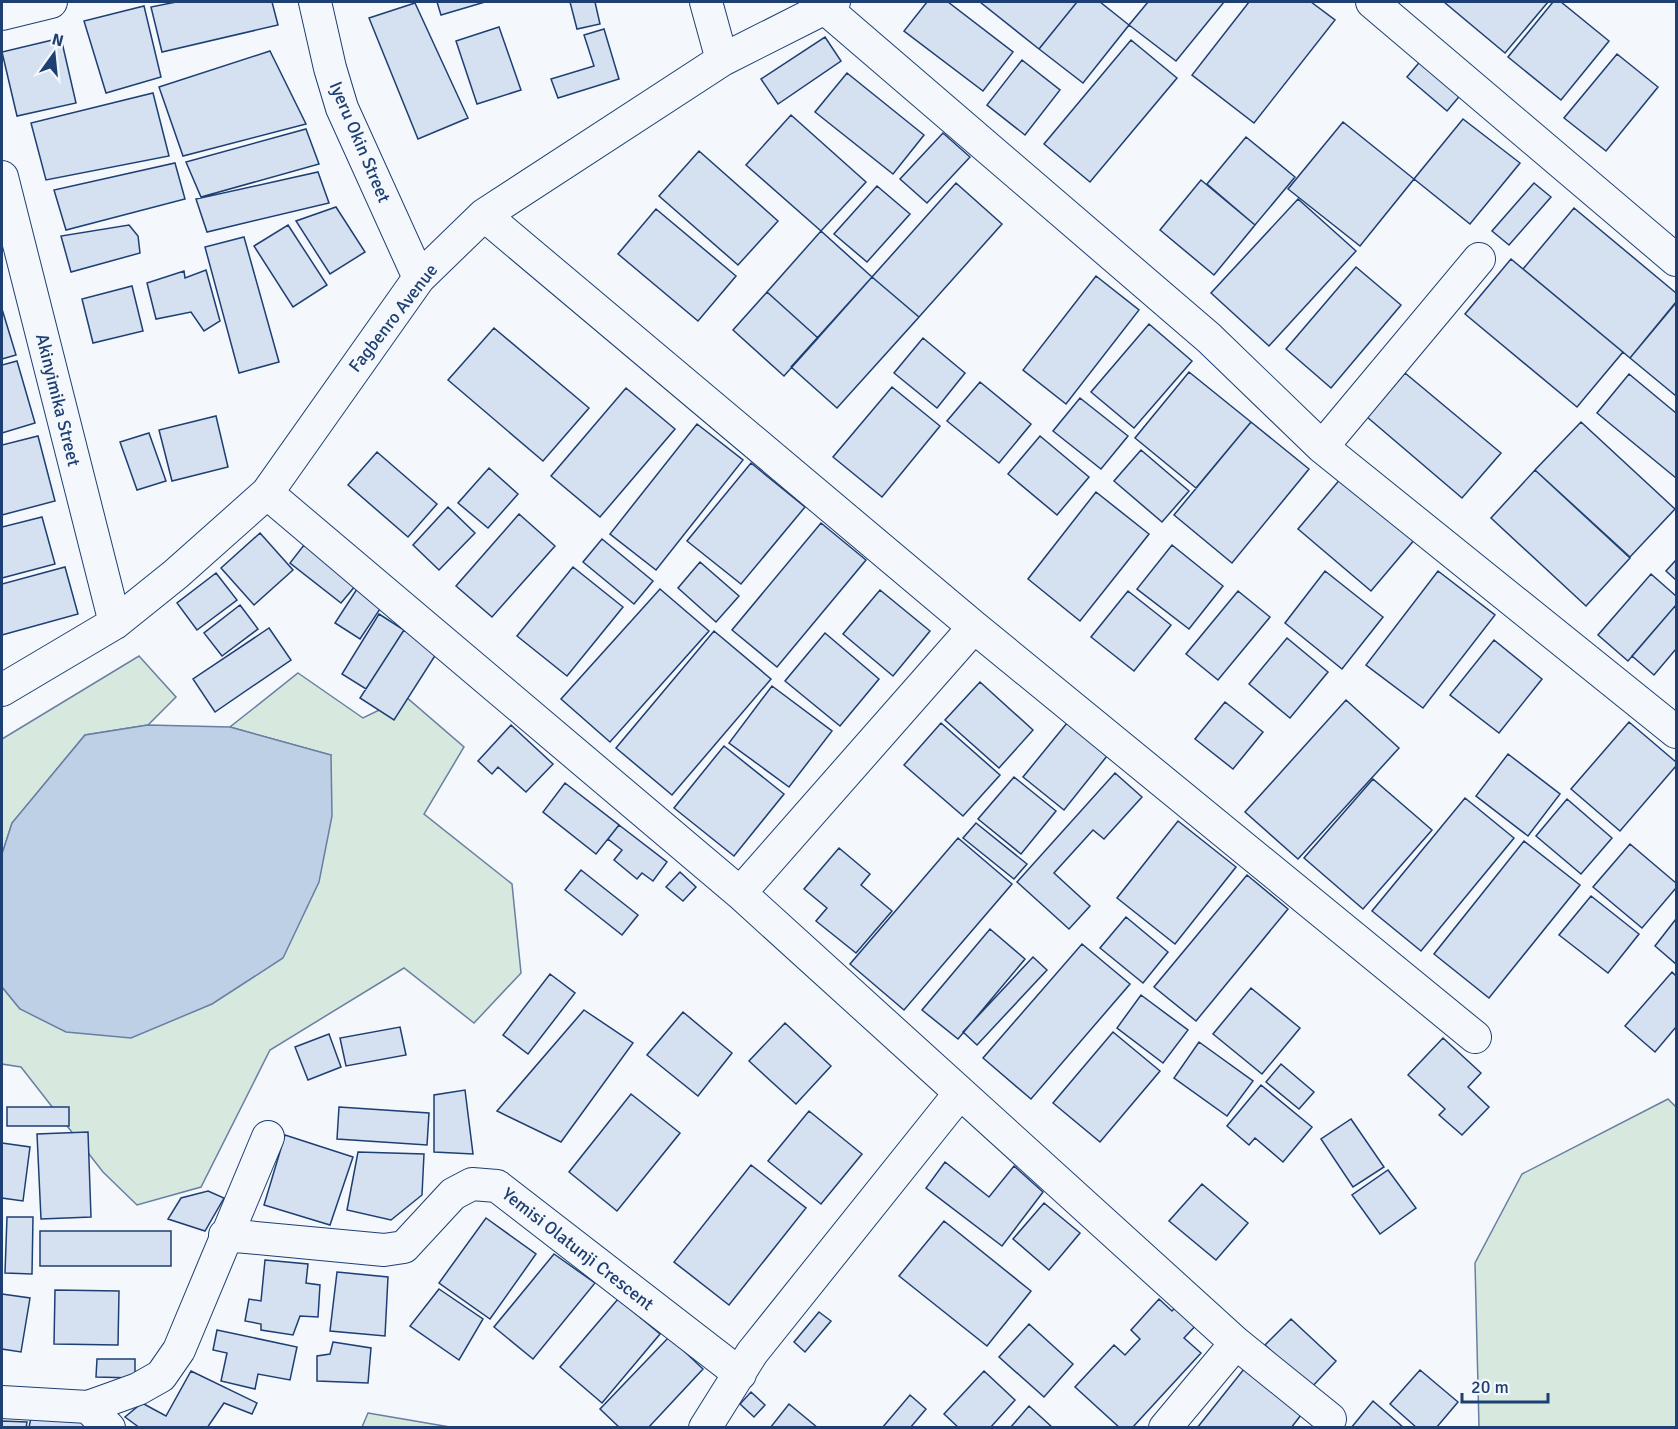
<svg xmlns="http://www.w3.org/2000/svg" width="1678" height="1429" viewBox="0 0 1678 1429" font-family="Signika,sans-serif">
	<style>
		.green { fill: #d7e8df; stroke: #687fa3; stroke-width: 1.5 }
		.water { fill: #bed0e5; stroke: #687fa3; stroke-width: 1.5 }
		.building { fill: #d5e0f0; stroke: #1d3f73; stroke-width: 1.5 }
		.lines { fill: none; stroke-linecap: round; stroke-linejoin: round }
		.minor-casing { stroke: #1d3f73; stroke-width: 34 }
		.minor { stroke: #f4f7fb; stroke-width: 32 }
		.labels { text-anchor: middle; stroke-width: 4.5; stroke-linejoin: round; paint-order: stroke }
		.street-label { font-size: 18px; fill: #1d3f73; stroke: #f4f7fb }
	</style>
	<rect width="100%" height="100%" fill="#f4f7fb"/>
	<path class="green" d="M139 656 176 697 148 725 85 735 12 823 2 854V739Z
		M298 673 363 718 406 697 464 747 424 814 512 884 521 973 474 1023 404 968 270 1050 201 1187 137 1205 103 1172 21 1067 2 1064V987L20 1009 331 755 230 727Z
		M1668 1099 1676 1107V1427H1479L1475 1263 1522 1174Z
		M368 1413 450 1427H362Z"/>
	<path class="water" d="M148 725 230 727 331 755 332 816 319 882 283 958 212 1004 131 1038 66 1032 20 1009 2 987V854L12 823 85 735Z"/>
	<path class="building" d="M176 2H272L278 25 162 52 151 7Z
		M437 2H485L441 15Z
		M570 2H595L600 24 577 29Z
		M927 2H948L1013 52 983 91 904 31Z
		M980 2H1077L1039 49Z
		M1077 2H1100L1129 25 1083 83 1039 49Z
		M1148 2H1224L1176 61 1129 25Z
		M1249 2H1311L1335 20 1254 123 1192 75Z
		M1444 2H1548L1505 53Z
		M1553 2H1561L1609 41 1561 100 1508 57Z
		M415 3 468 118 418 139 369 18Z
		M144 6 161 77 106 93 84 21Z
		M499 27 521 90 477 104 456 41Z
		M604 29 619 79 558 98 551 79 594 66 584 35Z
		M825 37 841 61 778 104 761 79Z
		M61 38 76 103 17 116 2 52Z
		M1131 40 1177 78 1090 182 1044 144Z
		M270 51 306 124 183 156 159 87Z
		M1617 54 1658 87 1606 151 1564 118Z
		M1423 58 1463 92 1447 111 1407 77Z
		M1022 60 1060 90 1025 135 987 105Z
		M847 73 924 135 893 174 815 112Z
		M153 93 169 156 46 180 31 123Z
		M791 115 866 182 821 231 746 165Z
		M1463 119 1520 163 1470 224 1414 179Z
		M1343 122 1414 179 1360 246 1288 189Z
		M306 129 319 164 201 197 186 162Z
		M943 133 970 157 927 203 900 179Z
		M1246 137 1295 177 1255 225 1207 184Z
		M699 151 778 221 738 265 659 196Z
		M175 163 185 199 66 230 54 190Z
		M318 172 329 203 207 232 196 199Z
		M1201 180 1255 225 1214 275 1160 230Z
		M956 183 1002 224 919 317 872 277Z
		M1534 183 1551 197 1509 245 1492 231Z
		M877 186 910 214 867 262 834 234Z
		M1298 199 1356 251 1269 346 1211 293Z
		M336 207 365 252 330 274 296 221Z
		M1574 208 1676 293V302L1630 358 1523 269Z
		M656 209 736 276 698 321 618 254Z
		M129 225 138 236 140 253 71 272 61 236Z
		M288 225 327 285 293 307 254 246Z
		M821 231 872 277 818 338 767 292Z
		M244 237 279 362 239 373 205 247Z
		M1511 259 1623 352 1577 407 1465 314Z
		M1356 267 1401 305 1331 388 1286 349Z
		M206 270 220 321 204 331 191 312 156 319 147 283 184 271 185 278Z
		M1096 276 1139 310 1066 404 1023 370Z
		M872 277 919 317 837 408 791 367Z
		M132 286 143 331 93 343 82 299Z
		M767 292 818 338 784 376 733 330Z
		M1675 304 1676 305V396L1630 358Z
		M2 309 16 355 2 359Z
		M1149 324 1192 361 1134 428 1091 392Z
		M494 328 589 408 543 461 448 380Z
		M923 338 965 373 937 408 894 373Z
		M17 361 35 423 2 433V365Z
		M1189 372 1251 422 1196 488 1135 438Z
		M1405 373 1501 453 1462 498 1367 417Z
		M1629 374 1676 413V478L1597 413Z
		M980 382 1031 424 999 463 947 421Z
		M892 387 940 426 882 497 833 457Z
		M626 388 675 429 600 517 551 476Z
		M1080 398 1128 436 1101 469 1053 431Z
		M216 416 228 467 172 481 159 430Z
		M1251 422 1309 469 1232 563 1174 515Z
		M1581 422 1675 509 1630 557 1535 470Z
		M697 424 743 460 656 570 610 534Z
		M149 433 166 481 137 490 120 442Z
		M38 436 55 501 2 515V445Z
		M1040 436 1089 477 1057 515 1008 474Z
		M1141 450 1189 491 1162 522 1114 481Z
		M377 452 437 504 408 537 348 485Z
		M751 463 805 507 741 584 687 541Z
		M489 468 518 494 488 528 458 503Z
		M1535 470 1630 558 1586 606 1491 518Z
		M1342 477 1415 539 1371 591 1298 529Z
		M1096 492 1149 534 1080 621 1028 579Z
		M448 507 475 533 439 570 413 545Z
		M519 514 555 546 492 617 456 586Z
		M42 517 55 564 2 578V527Z
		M821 523 866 560 777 667 732 630Z
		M260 533 293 570 254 605 221 568Z
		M602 539 653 581 634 604 583 562Z
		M304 545 356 585 341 603 290 563Z
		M1172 545 1223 586 1189 629 1137 589Z
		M1676 560V580L1666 571Z
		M700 562 739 596 716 622 678 588Z
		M65 567 78 614 2 635V584Z
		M573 567 623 607 567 676 517 636Z
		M1325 571 1383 617 1342 669 1285 623Z
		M1438 571 1495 615 1423 708 1366 665Z
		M216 573 237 600 197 630 177 603Z
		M1651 574 1676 596V605L1628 661 1598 635Z
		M357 589 382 606 360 639 335 623Z
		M660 589 709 631 610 742 561 699Z
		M880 590 930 631 893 676 843 634Z
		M1128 591 1171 625 1134 671 1091 637Z
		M1238 591 1270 617 1218 680 1186 654Z
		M240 605 258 629 222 656 204 633Z
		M1676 605V649L1654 675 1632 656Z
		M379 614 404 630 366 689 342 674Z
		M269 628 291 660 215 712 193 679Z
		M404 630 438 651 394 720 360 698Z
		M714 631 771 679 672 795 616 748Z
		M825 633 879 679 840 726 785 681Z
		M1287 638 1328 672 1290 718 1249 684Z
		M1494 640 1542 679 1499 733 1450 695Z
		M980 682 1033 730 999 768 945 720Z
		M772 686 832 731 789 787 729 743Z
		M1346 700 1399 748 1298 859 1245 812Z
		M1225 702 1263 732 1233 769 1195 739Z
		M1629 722 1676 762V766L1620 831 1571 789Z
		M941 723 1000 775 963 816 904 765Z
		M1067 723 1107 756 1064 810 1023 777Z
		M511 725 553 764 526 792 498 767 492 774 478 761Z
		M724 746 784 794 734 856 674 808Z
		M1508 754 1560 794 1528 836 1476 796Z
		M1115 773 1142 797 1104 839 1093 830 1054 873 1090 906 1069 929 1017 882Z
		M1014 777 1056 811 1021 854 978 819Z
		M1373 779 1432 830 1363 909 1304 858Z
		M565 783 619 825 596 854 543 812Z
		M1465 798 1514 838 1421 951 1372 911Z
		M1567 799 1612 838 1581 874 1536 836Z
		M1178 821 1236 867 1175 944 1117 898Z
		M976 823 1027 864 1014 879 963 838Z
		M619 825 667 862 653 881 642 873 637 879 614 860 622 850 608 839Z
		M958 838 1012 884 904 1010 850 964Z
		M1524 841 1580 885 1489 998 1434 954Z
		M1630 844 1676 883V888L1642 928 1593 887Z
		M839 848 870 874 861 885 892 911 856 953 816 921 827 908 804 889Z
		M581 870 638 915 622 935 565 890Z
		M680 872 696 887 683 901 666 887Z
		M1247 875 1288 909 1196 1021 1154 987Z
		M1591 896 1639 934 1608 973 1559 935Z
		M1126 917 1168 952 1143 983 1100 948Z
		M1676 919V964L1655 946Z
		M990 929 1025 959 958 1039 922 1010Z
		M1082 944 1130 984 1031 1099 983 1058Z
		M1033 957 1047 970 977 1045 963 1032Z
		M1672 972 1676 976V1027L1655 1052 1625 1026Z
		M550 974 575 993 528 1054 503 1035Z
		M1251 988 1300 1028 1262 1074 1213 1034Z
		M1141 995 1188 1030 1163 1063 1117 1028Z
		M584 1010 633 1043 561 1142 497 1111Z
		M683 1012 732 1053 698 1096 647 1055Z
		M785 1023 831 1066 796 1104 749 1061Z
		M400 1027 406 1055 346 1066 340 1038Z
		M1113 1032 1160 1071 1100 1142 1053 1103Z
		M329 1034 341 1067 308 1080 295 1047Z
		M1443 1038 1481 1073 1468 1087 1489 1107 1462 1135 1439 1115 1445 1109 1408 1075Z
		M1199 1042 1253 1081 1227 1116 1174 1078Z
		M1281 1064 1314 1092 1299 1109 1266 1082Z
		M1261 1085 1312 1127 1283 1162 1255 1138 1249 1145 1227 1126Z
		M465 1090 473 1154 434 1152V1095Z
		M631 1094 680 1133 617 1211 569 1172Z
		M7 1107H69V1126H7Z
		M339 1107 429 1113 427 1145 337 1139Z
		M809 1111 862 1154 821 1204 768 1161Z
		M1351 1119 1384 1167 1353 1187 1321 1139Z
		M88 1132 91 1217 41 1219 37 1134Z
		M285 1135 353 1157 330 1225 264 1205Z
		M2 1143 30 1147 23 1201 2 1198Z
		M358 1152 424 1154 422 1195 391 1220 347 1210Z
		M945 1162 989 1197 1014 1166 1043 1192 1002 1246 926 1188Z
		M751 1165 806 1208 729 1305 674 1262Z
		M1388 1170 1416 1208 1380 1234 1352 1195Z
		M1202 1184 1248 1223 1216 1260 1169 1221Z
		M208 1191 224 1198 205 1231 168 1219 181 1198Z
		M1044 1203 1080 1233 1049 1270 1013 1239Z
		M7 1217H33L32 1274 5 1273Z
		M486 1218 536 1254 490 1319 439 1283Z
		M944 1221 1031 1291 987 1346 899 1276Z
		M40 1231H171V1266H40Z
		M554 1254 595 1283 533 1359 494 1327Z
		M265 1260 308 1264 306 1283 320 1285 318 1317 300 1316 293 1335 261 1330V1324L245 1321 249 1299 261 1301Z
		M337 1272 388 1277 385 1336 330 1331Z
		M439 1289 483 1319 459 1360 410 1326Z
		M55 1290 119 1291 118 1345 54 1344Z
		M2 1294 30 1298 21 1352 2 1349Z
		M618 1299 660 1334 602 1403 560 1367Z
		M1159 1299 1172 1311 1180 1302 1200 1321 1184 1338 1201 1353 1132 1428H1120L1075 1387 1114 1345 1125 1355 1140 1339 1131 1330Z
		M819 1312 831 1321 805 1352 794 1342Z
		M1291 1319 1336 1361 1311 1388 1265 1345Z
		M1029 1324 1073 1364 1044 1397 999 1357Z
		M217 1330 297 1347 290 1380 258 1374 255 1389 221 1381 227 1353 213 1350Z
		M669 1337 703 1369 648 1428H620L600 1409Z
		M333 1342 371 1348 368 1383 317 1381V1356L330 1354Z
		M97 1359H135V1378L96 1377Z
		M1244 1369 1301 1415 1291 1428H1197Z
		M1420 1370 1458 1402 1436 1428H1417L1390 1404Z
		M191 1371 257 1403 252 1414 224 1403 207 1428H140L125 1417 142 1403 166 1416Z
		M984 1371 1015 1400 990 1428H959L944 1414Z
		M751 1392 765 1405 754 1417 740 1404Z
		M910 1395 926 1409 910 1428H882Z
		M1373 1401 1404 1428H1351Z
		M789 1404 818 1428H770Z
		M1029 1406 1053 1428H1010Z
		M33 1409 91 1421 89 1428 29 1427Z
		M2 1421 27 1422 26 1428H2Z"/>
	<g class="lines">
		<defs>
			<path id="minor" d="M315 2 330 68 342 108 419 278
				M706 2 722 60
				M1372 2 1676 260
				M825 8 1209 338 1322 447 1676 732
				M2 14 51 2
				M2 177 115 623
				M484 215 974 627 1475 1037
				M1322 447 1479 259
				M267 493 740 893 1236 1343 1330 1419
				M2 690 115 623 176 574 267 493 419 278 484 215 722 60 825 8 834 2
				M740 893 974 627
				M225 1235 384 1250 404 1247 453 1194 472 1184 497 1186 740 1374
				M2 1402 88 1407 138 1389 161 1376 179 1350 268 1137
				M88 1407 109 1428
				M705 1428 752 1353 960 1093
				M1165 1428 1236 1343"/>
		</defs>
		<use href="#minor" class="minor-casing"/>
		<use href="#minor" class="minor"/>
	</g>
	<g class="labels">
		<g class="street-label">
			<text transform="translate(360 142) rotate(67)" y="6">Iyeru Okin Street</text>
			<text transform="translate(393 318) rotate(-52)" y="6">Fagbenro Avenue</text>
			<text transform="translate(58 400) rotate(76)" y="6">Akinyimika Street</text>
			<text transform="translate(578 1249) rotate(38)" y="6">Yemisi Olatunji Crescent</text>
		</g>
	</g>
	<rect width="1678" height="1429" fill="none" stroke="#1d3f73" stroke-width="6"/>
	<g transform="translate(54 54) rotate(15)" stroke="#f4f7fb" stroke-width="4.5" paint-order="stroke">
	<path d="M0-4.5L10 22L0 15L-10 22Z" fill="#1d3f73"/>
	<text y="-9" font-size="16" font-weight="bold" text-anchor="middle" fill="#1d3f73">N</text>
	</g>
	<path d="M1462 1393v9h86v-9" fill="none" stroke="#1d3f73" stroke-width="3"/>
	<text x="1471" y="1393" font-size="18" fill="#1d3f73" stroke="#f4f7fb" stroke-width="4.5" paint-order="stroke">20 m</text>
</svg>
